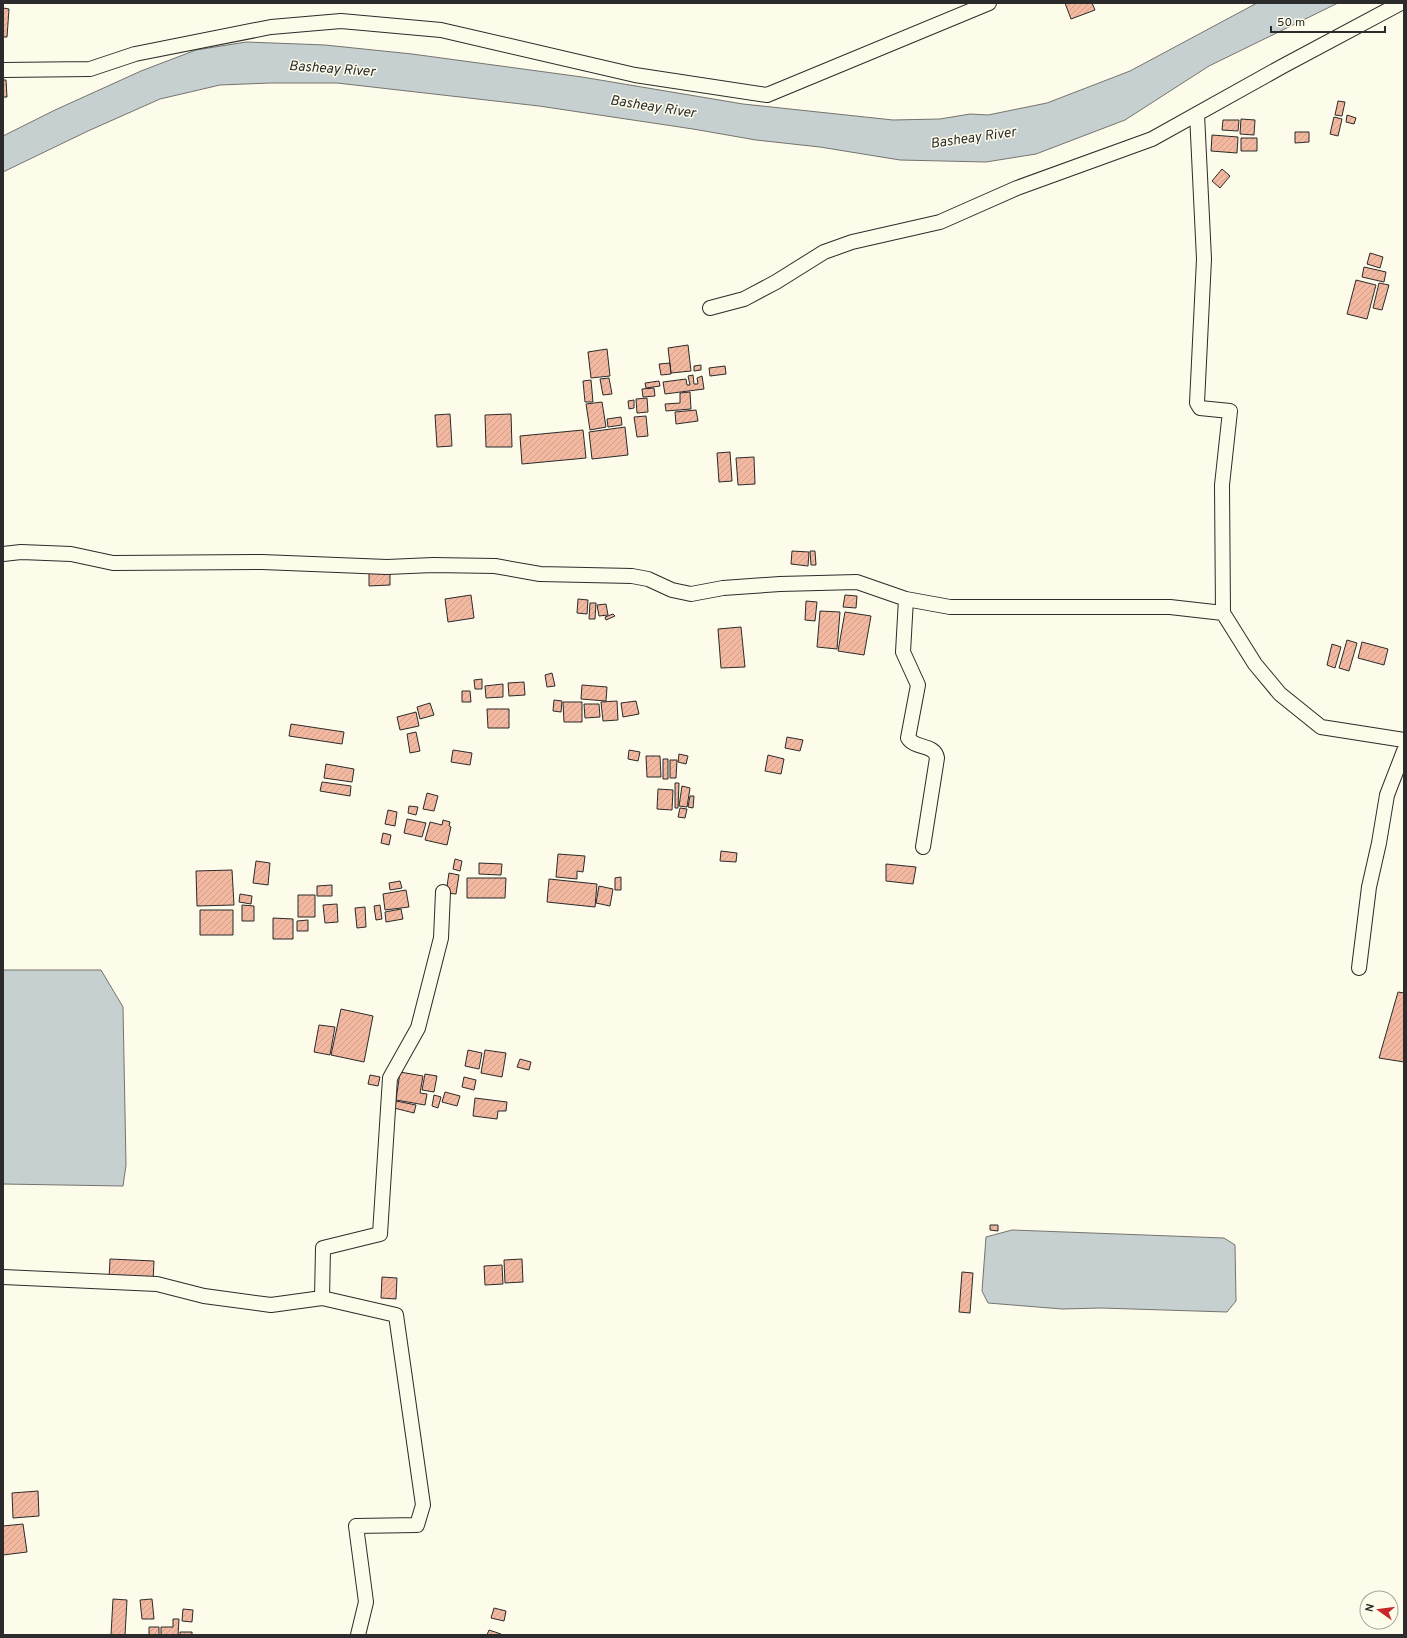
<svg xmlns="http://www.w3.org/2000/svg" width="1407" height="1638" viewBox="0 0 1407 1638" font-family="Overpass,sans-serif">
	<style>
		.water { fill: #c7d0d0; stroke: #74746e }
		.building { fill: url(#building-hatch); stroke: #2b2b2b }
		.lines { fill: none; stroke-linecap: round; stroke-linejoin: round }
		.minor-casing { stroke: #2b2b2b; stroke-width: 16 }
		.minor { stroke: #fdfbea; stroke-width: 14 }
		.labels { text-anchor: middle; stroke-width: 3; stroke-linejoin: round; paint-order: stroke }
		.water-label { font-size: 14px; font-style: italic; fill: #2b2b2b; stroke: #fdfbea }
	</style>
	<defs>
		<pattern id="building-hatch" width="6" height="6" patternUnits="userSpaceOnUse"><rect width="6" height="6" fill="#f2b8a0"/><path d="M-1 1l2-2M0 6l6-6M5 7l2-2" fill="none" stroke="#d09e8a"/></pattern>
	</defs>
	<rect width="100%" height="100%" fill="#fdfbea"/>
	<path class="water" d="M1257 3H1338L1209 66 1125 120 1036 154 986 162 900 160 820 147 756 140 693 129 539 106 337 83H270L220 85 160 99 88 131 3 172V136L55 110 141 71 196 50 246 42 325 45 412 54 582 77 743 104 893 120 940 119 970 114 988 115 1047 103 1130 71Z
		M3 970H101L123 1007 126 1165 123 1186 3 1184Z
		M1012 1230 1224 1238 1235 1245 1236 1301 1227 1312 1101 1308 1062 1309 988 1303 982 1291 986 1237Z"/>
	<path class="building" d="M1065 3H1092L1095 10 1071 19Z
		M3 8 9 9 7 37H3Z
		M3 80H6L7 97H3Z
		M1338 101 1345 102 1342 116 1335 115Z
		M1347 115 1356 118 1354 124 1346 122Z
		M1334 117 1342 119 1338 136 1330 134Z
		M1241 119 1255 120 1254 135 1240 134Z
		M1223 120H1239L1238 131 1222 130Z
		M1295 132H1309V142L1295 143Z
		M1212 135 1238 137 1237 153 1211 151Z
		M1241 138H1257V151H1241Z
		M1222 169 1230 176 1220 188 1212 181Z
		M1370 253 1383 257 1380 268 1367 264Z
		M1364 267 1386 272 1384 282 1362 277Z
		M1356 280 1376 285 1367 319 1347 314Z
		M1379 283 1389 285 1382 310 1373 308Z
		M688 345 691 371 671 373 668 348Z
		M607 349 610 376 591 378 588 352Z
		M670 363 671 374 661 375 659 364Z
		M701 365V370L694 371V366Z
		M725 366 726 374 710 376 709 368Z
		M693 375 694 384H698L697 378 702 376 704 389 665 394 663 382 686 379 687 385H690L688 376Z
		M609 378 612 394 603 395 600 379Z
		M591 380 593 402H585L583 381Z
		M659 381 660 386 646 388 645 383Z
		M654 388 655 396 643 397 642 389Z
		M690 392 691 409 666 411 665 404 680 403V393Z
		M647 398 648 412 637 413 636 399Z
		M634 400V408L629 409 628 401Z
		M602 402 606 427 590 430 586 404Z
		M696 410 698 421 676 424 675 412Z
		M450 414 452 446 437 447 435 415Z
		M511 414 512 447H486L485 415Z
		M646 416 648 436 637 437 634 417Z
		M621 417 622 425 608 427 607 419Z
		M625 427 628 455 592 459 589 432Z
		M583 430 586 458 522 464 520 436Z
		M730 452 732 481 719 482 717 453Z
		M754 457 755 484 738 485 736 458Z
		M792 551 809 552 808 566 791 564Z
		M810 551H815L816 565H811Z
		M369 573H390V585L369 586Z
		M471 595 474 618 448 622 445 599Z
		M845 595 857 596 856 608 843 607Z
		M578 599 588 600 587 614 577 613Z
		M806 601 817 602 815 621 805 620Z
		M590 603H596L595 619H589Z
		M606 604 608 615 599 616 597 605Z
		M820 611 840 612 837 649 817 647Z
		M845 612 871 616 864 655 838 651Z
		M613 614 615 616 606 620 605 617Z
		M741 627 745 667 721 668 718 629Z
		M1347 640 1357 643 1349 671 1339 668Z
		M1362 642 1388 649 1384 665 1358 658Z
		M1332 644 1341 647 1335 668 1327 665Z
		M552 673 555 686 547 687 545 675Z
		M482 679V689H475L474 680Z
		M524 682 525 695 509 696 508 683Z
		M503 684V697L486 698 485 686Z
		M582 685 607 687 606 701 581 699Z
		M462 691H470L471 702H462Z
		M554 700 562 701 561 712 553 711Z
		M617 701 618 720 603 721 601 702Z
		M636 701 639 714 623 717 621 703Z
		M563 702H582V722H564Z
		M430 703 434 715 420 719 417 707Z
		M584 704H599L600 717 585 718Z
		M487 709H509V728H488Z
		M416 712 419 726 400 730 397 717Z
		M291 724 344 732 342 744 289 736Z
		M416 732 420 751 410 753 407 734Z
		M787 737 803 740 800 751 785 748Z
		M453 750 472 753 470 765 451 762Z
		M629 750 640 752 638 761 628 759Z
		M679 754 688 756 686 764 678 762Z
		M768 755 784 759 781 774 765 771Z
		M646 756H660L661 777H647Z
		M663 759H668V779H663Z
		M670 760H677L676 778H670Z
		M326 764 354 769 352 782 324 778Z
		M322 782 351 786 350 796 320 791Z
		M675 783H679L678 808H675Z
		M682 786 690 788 687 807 679 806Z
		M658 789 673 790 672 810 657 809Z
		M427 793 438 796 434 811 423 809Z
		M690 796H694L693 808 688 807Z
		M409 806 418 807 416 815 408 813Z
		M680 808 687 809 685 818 678 817Z
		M388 810 397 812 395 826 385 824Z
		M407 819 426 823 422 837 404 833Z
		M443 820 450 822 449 826 451 827 447 845 425 840 430 822 442 825Z
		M383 833 391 835 389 845 381 843Z
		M721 851 737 853 736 862 720 861Z
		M558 854 585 856 583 872 577 871V879L556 877Z
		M455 859 462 861 460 871 453 869Z
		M256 861 270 863 268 885 253 883Z
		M479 863 502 864 501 875 479 874Z
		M886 864 916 867 913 884 886 881Z
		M232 870 234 905 197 906 196 871Z
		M449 873 459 875 456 894 446 893Z
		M621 877V890H615V878Z
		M467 878H506L505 898H467Z
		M549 879 597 884 595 907 547 902Z
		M400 881 402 888 390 890 389 883Z
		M332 885V896H317V886Z
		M599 886 613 889 610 906 596 903Z
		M406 890 409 907 385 910 383 894Z
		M240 894 252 896 251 904 239 902Z
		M298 895H315V917H298Z
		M337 904 338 922 325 923 323 905Z
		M242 905 254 906V921H242Z
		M380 905 382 919 376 920 374 906Z
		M365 907 366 927 357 928 355 908Z
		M401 909 403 919 386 922 385 912Z
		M200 910H233V935H200Z
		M273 918 293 919V939H273Z
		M308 920V931H297V921Z
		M1398 992 1404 993V1062L1379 1058Z
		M341 1009 373 1016 364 1062 331 1055Z
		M319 1025 335 1027 330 1055 314 1052Z
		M468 1050 482 1053 479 1069 465 1066Z
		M485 1050 506 1053 502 1077 481 1073Z
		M520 1059 531 1062 529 1070 517 1067Z
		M400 1072 423 1076 420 1093 427 1094 425 1105 396 1100Z
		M425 1074 437 1076 434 1092 422 1090Z
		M370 1075 380 1077 378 1086 368 1084Z
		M464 1077 476 1080 474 1090 462 1087Z
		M445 1092 460 1096 457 1106 442 1102Z
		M434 1095 441 1097 438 1108 432 1106Z
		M475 1098 507 1102 506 1111H498L497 1119 473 1116Z
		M396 1101 416 1105 414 1113 394 1108Z
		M990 1225H998V1231L990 1230Z
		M110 1259 154 1261 153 1282 109 1279Z
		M522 1259 523 1282 505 1283 504 1260Z
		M502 1265 503 1284 485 1285 484 1266Z
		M962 1272 973 1273 970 1313 959 1312Z
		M382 1277 397 1278 396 1299 381 1298Z
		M38 1491 39 1516 13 1518 12 1493Z
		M23 1524 27 1552 3 1555V1526Z
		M113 1599 127 1600 125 1635H111Z
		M152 1599 154 1619H142L140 1600Z
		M494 1608 506 1611 504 1621 491 1618Z
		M183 1609 193 1610 192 1622 182 1621Z
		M173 1619H179L178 1635H161V1627H173Z
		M149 1627H159V1635H149Z
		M489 1630 501 1634V1635H487Z
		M180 1632H192V1635H180Z"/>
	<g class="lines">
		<defs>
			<path id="minor" d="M3 70 90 69 135 54 271 27 341 21 441 30 635 75 767 95 989 3
				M710 308 744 299 776 282 824 252 852 242 940 222 1017 188 1152 139 1283 66 1401 3
				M3 554 21 552 71 554 113 563 262 562 387 567 433 565 495 566 540 574 632 576 648 579 672 590 691 594 723 588 780 584 857 582 906 599 950 607H1170L1223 613 1222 485 1230 411 1200 408 1197 403 1204 259 1197 114
				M906 599 903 652 918 685 908 738C915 749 935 744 937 758L923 847
				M1223 613 1255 664 1280 694 1321 727 1404 740
				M1359 968 1369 887 1379 843 1387 795 1404 751
				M3 1277 157 1284 204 1296 271 1305 322 1298
				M358 1635 366 1602 356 1526 417 1525 423 1505 396 1315 322 1298 323 1248 380 1234 390 1078 418 1028 441 938 443 892"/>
		</defs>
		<use href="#minor" class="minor-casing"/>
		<use href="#minor" class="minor"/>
	</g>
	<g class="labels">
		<g class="water-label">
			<text transform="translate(332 68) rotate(4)" y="5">Basheay River</text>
			<text transform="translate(653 106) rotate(9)" y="5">Basheay River</text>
			<text transform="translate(973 137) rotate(-8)" y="5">Basheay River</text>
		</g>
	</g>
	<rect width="1407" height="1638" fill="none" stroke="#2b2b2b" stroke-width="8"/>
	<g transform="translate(1379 1610) rotate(284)"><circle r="19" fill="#fdfbea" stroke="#a9a89e"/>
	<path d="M0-3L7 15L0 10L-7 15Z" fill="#c62828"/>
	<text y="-6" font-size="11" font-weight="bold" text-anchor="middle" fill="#2b2b2b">N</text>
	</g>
	<path d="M1271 26v6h114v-6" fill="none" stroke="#2b2b2b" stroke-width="2"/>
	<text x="1277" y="26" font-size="12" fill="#2b2b2b" stroke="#fdfbea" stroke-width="3" paint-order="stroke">50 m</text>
</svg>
